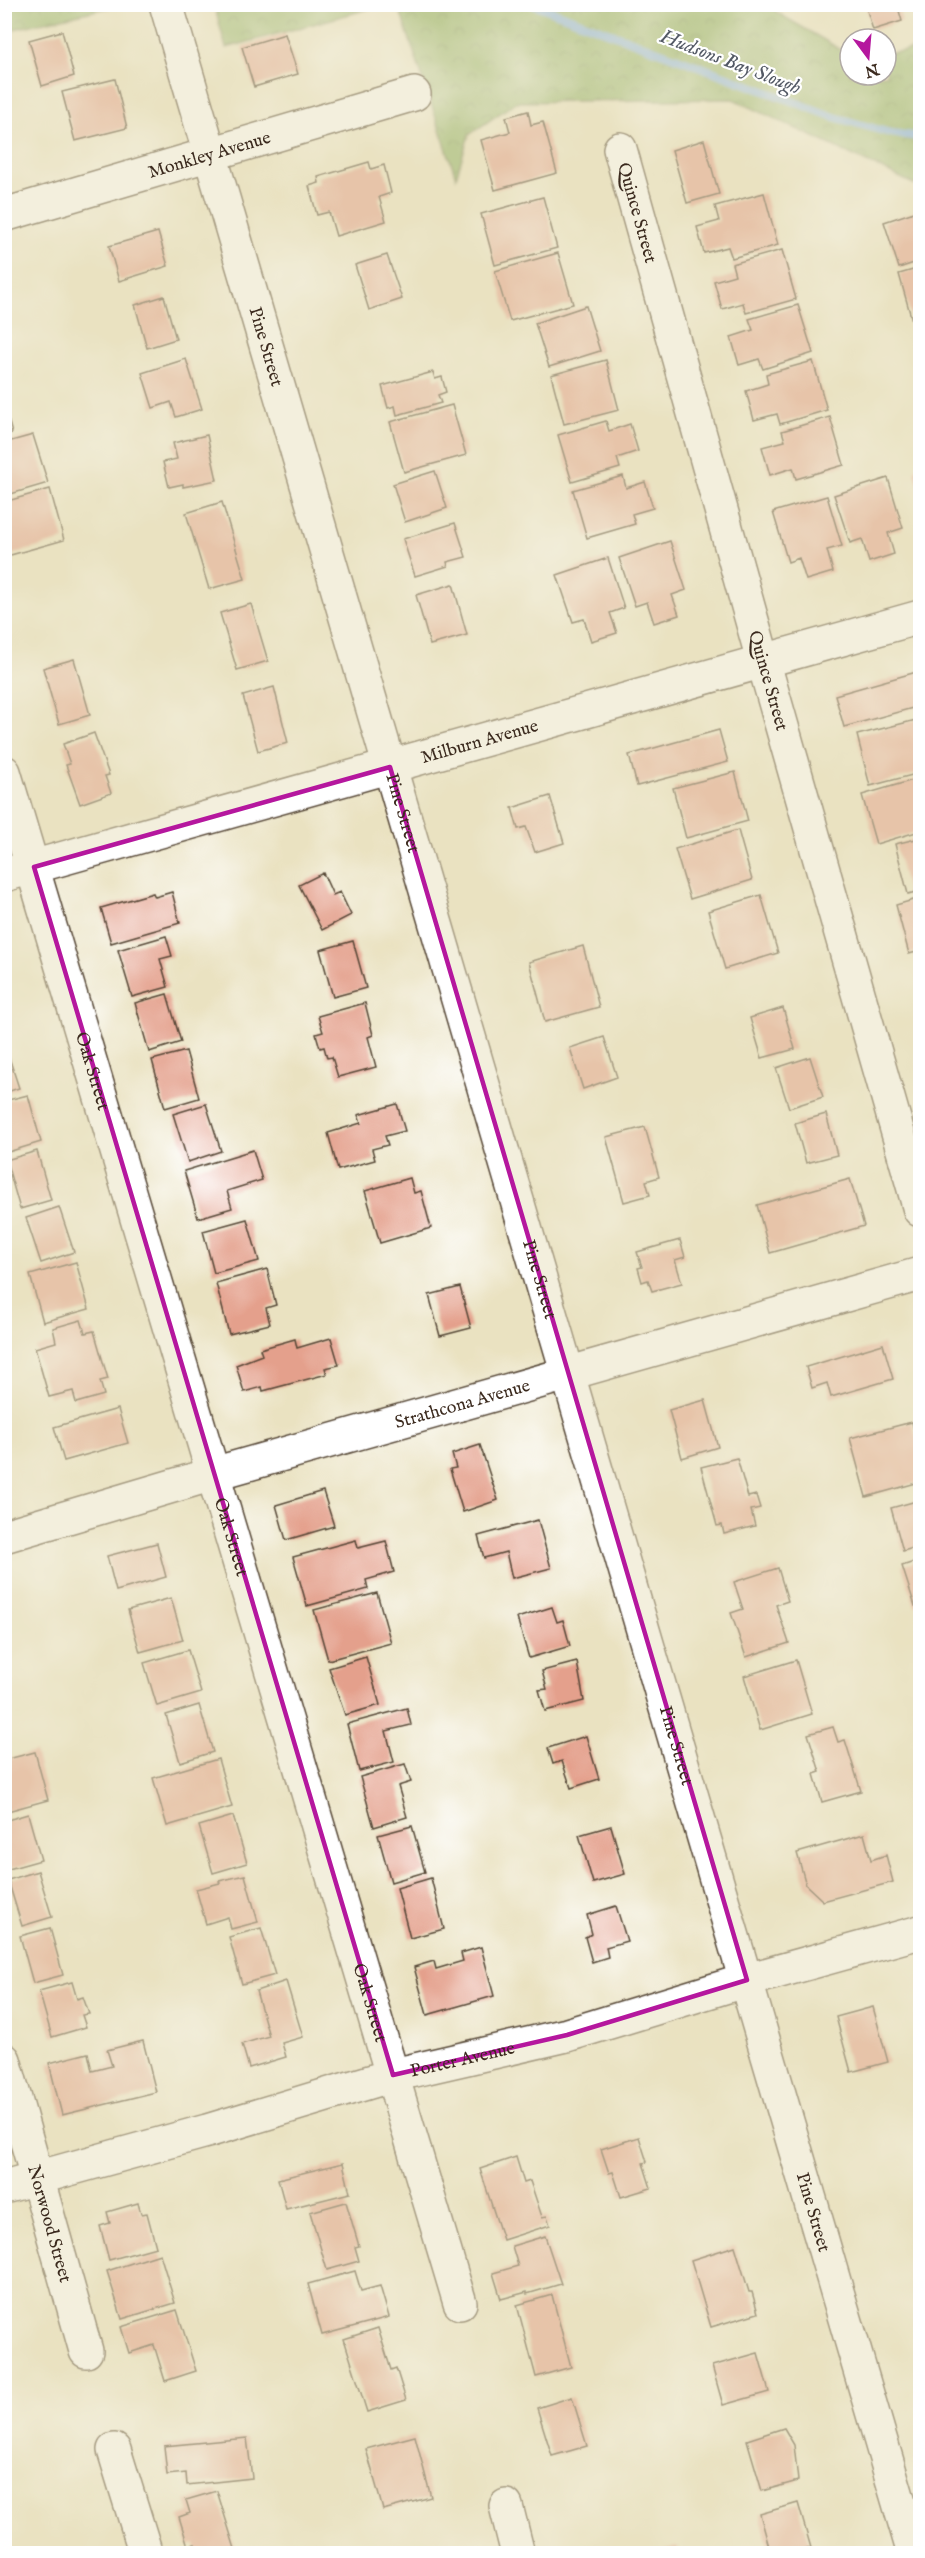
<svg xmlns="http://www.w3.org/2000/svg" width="925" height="2558" viewBox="0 0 925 2558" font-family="'IM FELL English',serif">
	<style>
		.forest { fill: url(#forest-crowns); stroke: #646d41; stroke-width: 1.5 }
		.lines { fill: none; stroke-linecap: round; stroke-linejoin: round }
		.stream { stroke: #7fb0ea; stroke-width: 8 }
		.building { fill: #e4a08c }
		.minor-casing { stroke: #554636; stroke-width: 36 }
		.minor { stroke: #fff; stroke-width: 33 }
		.marked { fill: none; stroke: #b5179e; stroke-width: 4.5; stroke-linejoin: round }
		.labels { text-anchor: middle; stroke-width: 4.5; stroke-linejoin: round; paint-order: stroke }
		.street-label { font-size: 18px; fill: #3b2a1e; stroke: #fff }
		.water-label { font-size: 20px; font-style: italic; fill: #535965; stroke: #fff }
	</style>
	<defs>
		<pattern id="forest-crowns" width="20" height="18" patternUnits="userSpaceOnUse" patternTransform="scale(1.5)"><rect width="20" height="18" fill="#8db064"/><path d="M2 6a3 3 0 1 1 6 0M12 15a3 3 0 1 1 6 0" fill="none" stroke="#748f52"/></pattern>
	</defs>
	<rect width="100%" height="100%" fill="#fff"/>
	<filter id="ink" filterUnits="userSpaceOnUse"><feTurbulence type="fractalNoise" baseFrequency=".0167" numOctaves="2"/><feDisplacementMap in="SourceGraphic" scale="12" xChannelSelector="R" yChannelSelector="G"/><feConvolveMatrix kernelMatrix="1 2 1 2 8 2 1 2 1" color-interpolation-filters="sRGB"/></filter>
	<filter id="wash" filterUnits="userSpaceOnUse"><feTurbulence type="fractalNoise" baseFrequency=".008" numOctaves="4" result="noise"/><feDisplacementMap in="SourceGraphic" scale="24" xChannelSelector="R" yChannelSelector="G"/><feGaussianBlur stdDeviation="1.35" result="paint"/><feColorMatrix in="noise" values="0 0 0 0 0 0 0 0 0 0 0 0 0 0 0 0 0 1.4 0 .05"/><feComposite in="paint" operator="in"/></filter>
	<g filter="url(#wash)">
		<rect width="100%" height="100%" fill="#eae2c1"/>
		<path class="forest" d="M5 4H120V5L5 31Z
			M214 5V4L383 5 226 48Z
			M398 5H774L776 12 850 55V75H886V54L920 48V187L733 99 516 102 469 135 456 177Z"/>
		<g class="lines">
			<path class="stream" d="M533 4 834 117 890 133 920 137"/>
		</g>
		<g id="blocks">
			<path class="building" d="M865 4H897L902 21 873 30Z
				M62 31 74 76 42 86 29 40Z
				M285 34 298 74 254 87 242 47Z
				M115 79 127 128 75 141 62 92Z
				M528 111 531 125 543 122 557 173 495 190 481 140 510 132 506 117Z
				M704 140 719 194 687 203 672 150Z
				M369 162 371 169 384 165 391 193 379 197 386 221 336 236 329 212 317 215 309 186 319 183 318 177Z
				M764 193 778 245 732 258 728 247 704 253 697 227 719 221 715 206Z
				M543 197 557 248 495 265 481 214Z
				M920 210V261L899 268 884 222Z
				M158 232 168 266 119 281 109 246Z
				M782 250 796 299 746 313 743 303 722 309 714 281 735 275 732 264Z
				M558 253 573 304 510 321 495 271Z
				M387 255 402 299 369 310 355 265Z
				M920 268V322L913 324 899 274Z
				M164 296 176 339 147 348 135 305Z
				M798 305 813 353 763 369 759 359 739 365 731 337 753 330 749 319Z
				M586 306 600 351 549 367 535 323Z
				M186 359 202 409 176 417 171 402 153 408 142 373Z
				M606 360 619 410 564 424 551 375Z
				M813 361 827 410 780 424 777 414 754 420 746 391 768 384 766 374Z
				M433 372 435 379 442 377 446 392 438 395 441 403 397 415 395 406 388 408 382 386Z
				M452 405 466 455 404 472 390 422Z
				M5 408 12 433 5 435Z
				M830 417 844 465 796 479 793 468 770 475 762 447 785 441 782 431Z
				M606 421 609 431 630 424 638 451 617 458 620 468 572 482 558 435Z
				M33 435 48 483 4 496V443Z
				M207 435 217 480 183 487V484L169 487 163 462 177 459 173 443Z
				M920 468V489L914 470Z
				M435 471 447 508 405 522 393 484Z
				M623 476 626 488 645 482 653 508 632 514 635 524 587 538 573 490Z
				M888 478 903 528 888 533 894 554 869 562 862 539 850 543 834 495Z
				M50 489 64 540 7 556 4 547V502Z
				M827 496 842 546 827 550 833 572 806 580 799 558 788 562 773 512Z
				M222 502 245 579 209 589 186 513Z
				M455 523 466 557 447 562 448 566 415 576 403 539Z
				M670 541 686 590 672 595 679 615 654 623 647 602 635 606 619 558Z
				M608 558 624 608 610 613 617 633 591 641 584 619 573 622 557 575Z
				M453 584 467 635 430 645 416 595Z
				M251 604 268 661 237 670 220 613Z
				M74 659 90 715 59 724 43 668Z
				M920 671V706L844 727 835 695Z
				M274 687 288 743 258 751 243 696Z
				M920 719V773L870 786 857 735Z
				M719 730 728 762 637 786 629 755Z
				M94 733 109 775 105 776 111 793 80 804 66 765 70 764 63 744Z
				M735 772 748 821 686 838 673 788Z
				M920 778V831L876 844 862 795Z
				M550 796 564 843 535 852 526 827 518 829 512 808Z
				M738 830 752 880 690 899 675 849Z
				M920 838V891L908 894 895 844Z
				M323 873 333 895 340 892 351 915 322 930 299 885Z
				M172 892 180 923 111 943 101 908 153 893 155 897Z
				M761 895 778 953 725 969 708 911Z
				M920 898V951L909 954 896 905Z
				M166 936 172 956 160 959 168 987 132 997 118 950Z
				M353 941 366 988 333 997 320 950Z
				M583 946 599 1007 545 1022 529 962Z
				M167 994 181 1042 149 1052 135 1003Z
				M365 1003 373 1035 368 1037 376 1067 338 1077 332 1057 327 1058 324 1047 320 1048 316 1034 323 1032 318 1016Z
				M783 1008 795 1049 762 1058 750 1018Z
				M4 1017 10 1031 4 1033Z
				M604 1037 617 1077 583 1089 570 1048Z
				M4 1042 19 1088 4 1093Z
				M186 1051 199 1098 165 1108 152 1060Z
				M810 1057 823 1097 789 1108 776 1068Z
				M28 1095 41 1142 8 1152 4 1138V1101Z
				M206 1104 221 1151 188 1162 173 1114Z
				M397 1104 405 1131 385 1136 388 1145 372 1149 375 1160 338 1170 328 1133 361 1123 358 1115Z
				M826 1114 837 1155 806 1163 795 1123Z
				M645 1127 659 1177 646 1181 650 1195 624 1202 606 1137Z
				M253 1150 262 1180 227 1191 232 1208 198 1218 184 1171Z
				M37 1151 51 1200 20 1209 6 1160Z
				M410 1178 414 1193 421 1191 431 1228 380 1243 365 1191Z
				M850 1179 864 1226 770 1253 757 1205Z
				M59 1207 74 1252 41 1263 26 1218Z
				M247 1219 259 1261 214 1273 203 1231Z
				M680 1240 685 1257 675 1260 682 1283 652 1291 648 1280 642 1282 638 1268 642 1267 637 1252Z
				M76 1262 89 1309 43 1322 30 1275Z
				M267 1269 276 1305 266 1308 270 1324 229 1334 216 1283Z
				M460 1287 471 1328 440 1336 429 1295Z
				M81 1320 85 1333 94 1331 108 1379 100 1381 104 1395 76 1403 73 1391 49 1397 35 1348 56 1342 53 1328Z
				M331 1338 339 1365 325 1368 327 1374 263 1391 262 1387 244 1392 236 1365 262 1355 260 1349 295 1339 297 1348Z
				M883 1344 893 1379 831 1397 827 1383 812 1388 806 1367Z
				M705 1400 718 1447 682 1458 669 1410Z
				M118 1409 128 1443 64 1461 54 1427Z
				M912 1422 920 1451V1482L866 1497 850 1438Z
				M480 1445 498 1500 463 1512 450 1469 456 1468 452 1454Z
				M737 1458 748 1497 756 1495 760 1508 751 1510 755 1526 724 1534 722 1525 717 1526 701 1467Z
				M323 1491 334 1526 286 1540 276 1505Z
				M920 1500V1546L903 1551 891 1508Z
				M538 1520 551 1568 512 1578 506 1552 484 1558 478 1536Z
				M356 1540 358 1548 386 1541 394 1572 366 1580 368 1589 307 1606 293 1557Z
				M157 1543 166 1577 116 1591 107 1556Z
				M920 1560V1604L915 1606 902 1566Z
				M778 1568 788 1601 776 1605 789 1643 746 1657 731 1613 743 1609 734 1582Z
				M377 1593 391 1643 328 1660 314 1610Z
				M171 1598 183 1640 140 1652 128 1610Z
				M552 1607 557 1622 563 1620 570 1646 529 1658 517 1618Z
				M188 1650 201 1693 157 1706 144 1663Z
				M366 1657 380 1705 345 1715 329 1668Z
				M796 1660 812 1714 760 1730 744 1676Z
				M577 1662 584 1701 545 1711 539 1690 547 1689 542 1671Z
				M199 1705 213 1752 180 1762 166 1715Z
				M407 1708 411 1725 386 1731 394 1762 359 1771 347 1724Z
				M833 1727 838 1742 845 1740 861 1791 822 1802 814 1774 820 1772 808 1734Z
				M586 1736 599 1779 571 1788 562 1761 553 1764 548 1748Z
				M35 1752 48 1800 4 1812V1760Z
				M218 1759 232 1807 167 1826 153 1778Z
				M405 1764 411 1782 398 1786 407 1817 374 1827 360 1777Z
				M28 1814 41 1860 5 1870 4 1821Z
				M233 1816 247 1863 213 1873 199 1826Z
				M412 1826 425 1872 391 1882 378 1835Z
				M611 1826 625 1874 593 1883 579 1835Z
				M864 1834 871 1860 886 1855 893 1882 823 1901 806 1885 797 1853Z
				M38 1871 52 1917 22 1926 8 1880Z
				M245 1875 258 1922 231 1929 228 1917 206 1924 196 1889 220 1883 219 1881Z
				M431 1878 444 1929 410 1938 397 1888Z
				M616 1906 627 1941 606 1947 608 1957 592 1962 585 1937 592 1934 587 1915Z
				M50 1928 63 1975 33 1983 20 1936Z
				M261 1928 275 1975 242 1984 229 1937Z
				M481 1947 494 1996 427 2015 414 1967 434 1961 436 1969 463 1961 461 1953Z
				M286 1981 303 2037 282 2043 286 2057 249 2068 242 2044 269 2036 256 1991Z
				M72 1982 77 1999 83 1997 89 2014 82 2015 86 2027 52 2037 39 1991Z
				M873 2007 888 2062 851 2072 836 2017Z
				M143 2041 156 2092 62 2115 49 2063 88 2053 92 2071 112 2066 107 2050Z
				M639 2137 647 2162 643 2163 651 2188 621 2197 613 2172 609 2173 601 2149Z
				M516 2157 524 2183 530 2181 542 2217 547 2216 550 2225 503 2240 480 2169Z
				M343 2163 350 2193 286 2209 278 2179Z
				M346 2202 359 2246 355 2247 359 2261 327 2270 310 2212Z
				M138 2203 141 2214 147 2213 156 2247 109 2260 100 2226 110 2223 107 2212Z
				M545 2236 561 2284 527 2294V2292L501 2299 493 2273 518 2266 512 2246Z
				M735 2246 749 2292H752L758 2313 711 2327 691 2260Z
				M160 2254 175 2303 122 2319 107 2271Z
				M355 2271 361 2291 380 2286 389 2317 322 2335 308 2284Z
				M552 2295 571 2367 536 2377 517 2305Z
				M177 2310 196 2371 165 2381 154 2345 129 2353 121 2327Z
				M378 2328 391 2370 396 2368 406 2400 367 2412 344 2339Z
				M758 2353 769 2392 723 2405 712 2366Z
				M572 2397 587 2446 552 2456 537 2408Z
				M784 2428 794 2445 798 2481 762 2491 747 2440Z
				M415 2436 431 2497 383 2510 366 2449Z
				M247 2438 252 2478 187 2485 186 2473 167 2475 164 2446Z
				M217 2491 236 2552 197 2554 195 2544 188 2546 179 2517 190 2513 186 2500Z
				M798 2503 811 2548 792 2554H771L760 2514Z
				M677 2546 679 2554H654V2553Z"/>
		</g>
	</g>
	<g filter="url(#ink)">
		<use href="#blocks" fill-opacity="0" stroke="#554636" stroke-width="1.5"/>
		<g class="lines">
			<defs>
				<g id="minor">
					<path id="s1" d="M166 4 914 2554"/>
					<path id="s2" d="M620 149 763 660 920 1210"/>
					<path id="s3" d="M4 215 414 94"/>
					<path id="s4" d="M4 772 460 2303"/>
					<path id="s5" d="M4 875 920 617"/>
					<path id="s6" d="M4 1536 213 1474 920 1274"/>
					<path id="s7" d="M4 2060 86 2351"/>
					<path id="s8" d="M4 2187 207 2131 393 2075 567 2035 747 1980 920 1932"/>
					<path d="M114 2450 146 2554"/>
					<path d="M506 2506 518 2554"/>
				</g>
			</defs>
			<use href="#minor" class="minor-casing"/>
			<use href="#minor" class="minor"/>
		</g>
	</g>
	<path d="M0 0H925V2558H0ZM390 767 747 1980 567 2035 393 2075 34 867Z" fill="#eae2c1" fill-opacity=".55" fill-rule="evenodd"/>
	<path class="marked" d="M390 767 747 1980 567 2035 393 2075 34 867Z"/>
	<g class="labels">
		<g class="street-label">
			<text dy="6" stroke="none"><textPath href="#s3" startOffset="214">Monkley Avenue</textPath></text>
			<text dy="6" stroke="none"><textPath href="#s2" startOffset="66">Quince Street</textPath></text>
			<text dy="6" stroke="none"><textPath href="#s1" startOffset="357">Pine Street</textPath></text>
			<text dy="6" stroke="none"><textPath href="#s2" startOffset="552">Quince Street</textPath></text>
			<text dy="6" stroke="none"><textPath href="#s5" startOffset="494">Milburn Avenue</textPath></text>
			<text dy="6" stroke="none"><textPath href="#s1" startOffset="843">Pine Street</textPath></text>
			<text dy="6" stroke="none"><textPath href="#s4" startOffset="312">Oak Street</textPath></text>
			<text dy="6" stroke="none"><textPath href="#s1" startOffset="1329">Pine Street</textPath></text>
			<text dy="6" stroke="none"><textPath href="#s6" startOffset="477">Strathcona Avenue</textPath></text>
			<text dy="6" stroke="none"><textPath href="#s4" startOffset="798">Oak Street</textPath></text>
			<text dy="6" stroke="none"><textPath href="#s1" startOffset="1815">Pine Street</textPath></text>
			<text dy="6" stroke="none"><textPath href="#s4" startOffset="1284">Oak Street</textPath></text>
			<text dy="6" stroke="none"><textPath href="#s8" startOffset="476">Porter Avenue</textPath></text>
			<text dy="6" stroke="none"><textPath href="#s1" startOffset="2301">Pine Street</textPath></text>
			<text dy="6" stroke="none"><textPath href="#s7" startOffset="170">Norwood Street</textPath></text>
		</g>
		<g class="water-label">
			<text transform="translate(731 61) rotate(21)" y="7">Hudsons Bay Slough</text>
		</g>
	</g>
	<rect width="925" height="2558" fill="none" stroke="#fff" stroke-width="24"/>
	<g transform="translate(868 57) rotate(164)"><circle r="28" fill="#ffffff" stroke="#b1aaa5" stroke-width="1.5"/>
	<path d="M0-4.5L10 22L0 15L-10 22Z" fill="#b5179e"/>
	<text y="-9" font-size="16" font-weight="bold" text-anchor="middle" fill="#3b2a1e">N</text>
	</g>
</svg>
